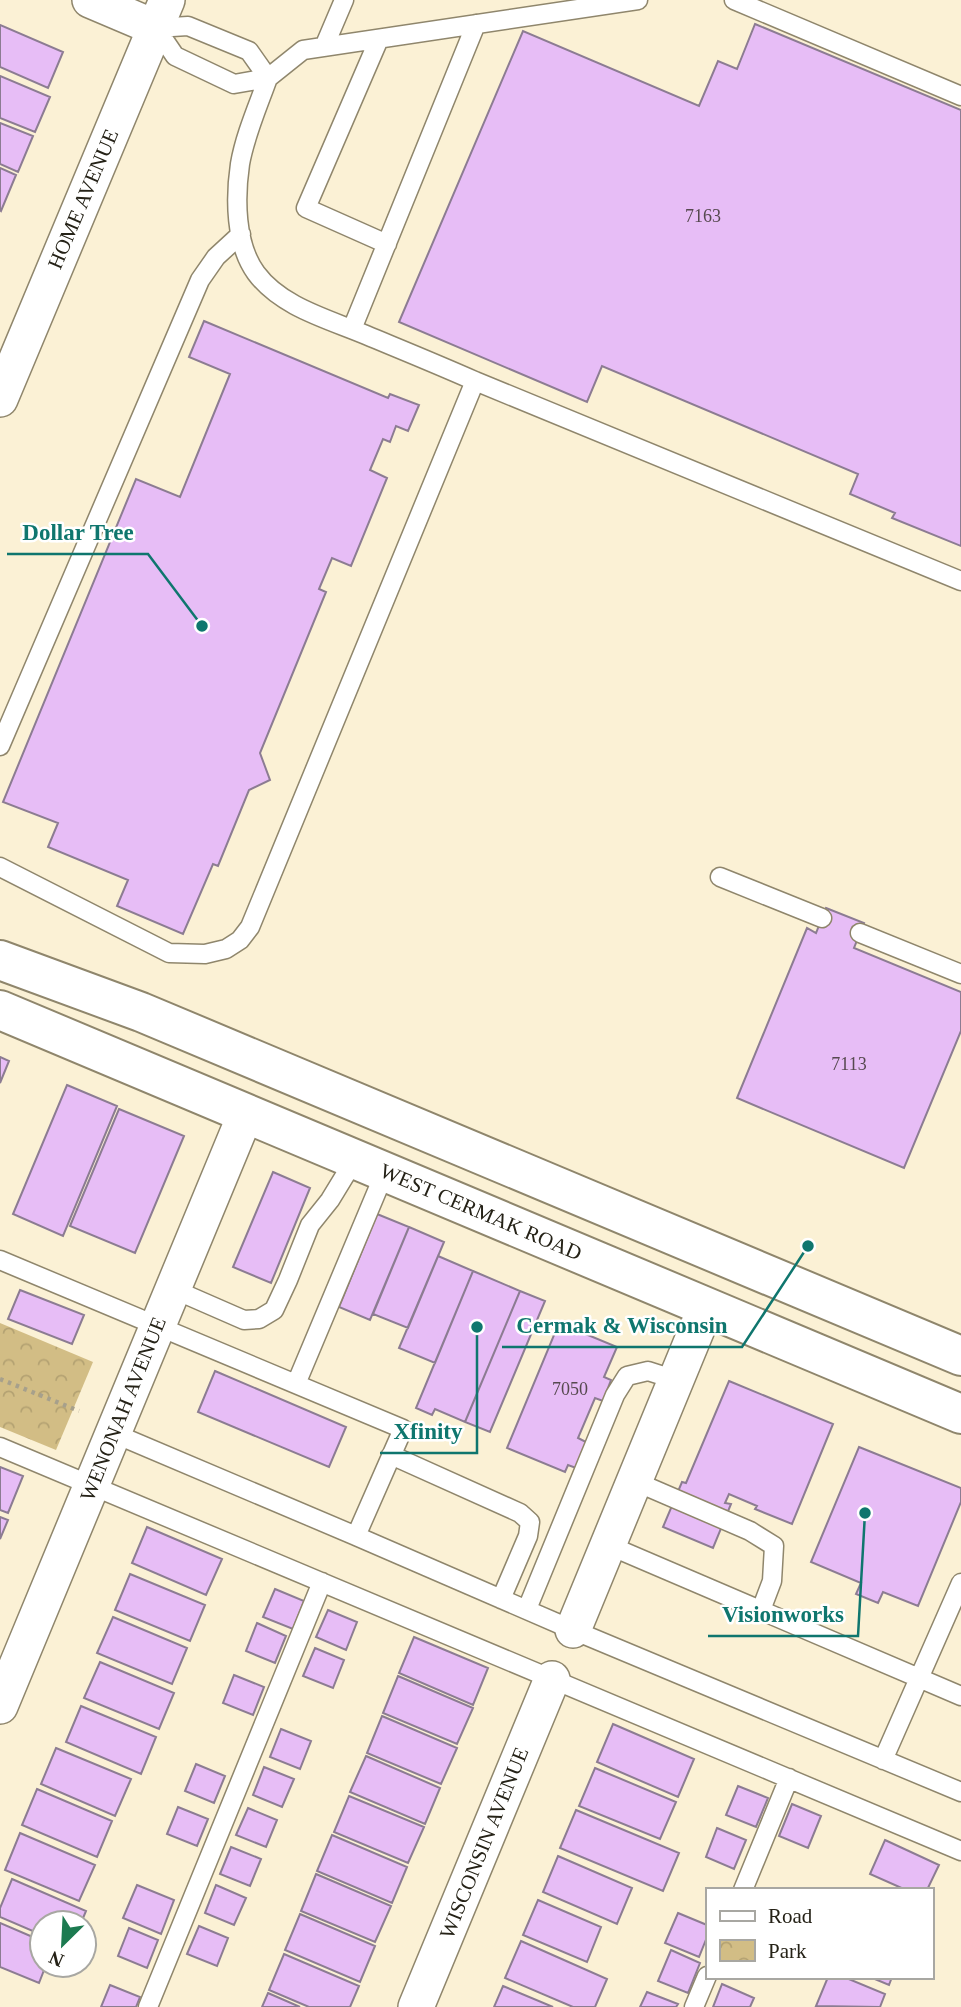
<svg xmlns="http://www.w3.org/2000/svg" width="961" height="2007" viewBox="0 0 961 2007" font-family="Georgia,serif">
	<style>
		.park { fill: url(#park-crowns) }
		.building { fill: #e7bdf6; stroke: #8c7c92; stroke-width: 2 }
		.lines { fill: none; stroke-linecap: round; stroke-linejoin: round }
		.service-casing { stroke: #8f866c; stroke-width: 21 }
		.minor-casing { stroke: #8f866c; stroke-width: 38 }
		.secondary-casing { stroke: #8f866c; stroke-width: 42 }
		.path { stroke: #a7a08b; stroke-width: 4.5; stroke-dasharray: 3.5 5; stroke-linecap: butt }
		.service { stroke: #fff; stroke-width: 18 }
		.minor { stroke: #fff; stroke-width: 35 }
		.secondary { stroke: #fff; stroke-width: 38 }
		.labels { text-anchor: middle; stroke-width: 5; stroke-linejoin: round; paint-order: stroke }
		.number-label { font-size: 18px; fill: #56494f }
		.street-label { font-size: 21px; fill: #252217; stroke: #fff }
		.leader { fill: none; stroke: #0f766e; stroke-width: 2.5 }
		.callout-dot { fill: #0f766e; stroke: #fff; stroke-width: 2.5 }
		.callout-label { font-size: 23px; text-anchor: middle; font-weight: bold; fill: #0f766e; stroke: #fff; stroke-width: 5; stroke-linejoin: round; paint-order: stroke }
	</style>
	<defs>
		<pattern id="park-crowns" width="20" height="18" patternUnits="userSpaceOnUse" patternTransform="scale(1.75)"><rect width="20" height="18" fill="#d2bd85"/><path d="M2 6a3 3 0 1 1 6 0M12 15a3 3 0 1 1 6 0" fill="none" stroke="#b4a272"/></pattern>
	</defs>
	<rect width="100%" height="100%" fill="#fbf1d5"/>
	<path class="park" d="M0 1323 93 1362 56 1450 0 1427Z"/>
	<path class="building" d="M755 24 961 110V546L892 518 895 513 850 494 858 474 602 366 587 402 399 322 523 31 699 106 718 61 737 69Z
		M0 25 63 52 48 88 0 67Z
		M0 76 50 97 35 132 0 118Z
		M0 123 33 136 18 172 0 164Z
		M0 168 16 175 1 211 0 210Z
		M204 321 388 398 390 394 419 405 408 431 396 426 390 442 383 439 370 470 387 478 351 566 332 558 319 589 326 592 260 753 270 780 249 790 218 866 213 864 183 934 117 906 128 880 48 847 58 823 3 802 136 479 180 497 230 374 189 357Z
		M826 908 864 923 854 948 961 992V1031L904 1168 737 1098 807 928 816 933Z
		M0 1057 9 1061 0 1083Z
		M67 1085 117 1106 63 1236 13 1214Z
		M119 1109 184 1136 135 1253 70 1226Z
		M273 1172 310 1188 271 1283 233 1267Z
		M377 1214 409 1227 370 1320 339 1307Z
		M409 1227 444 1242 408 1328 373 1314Z
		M438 1256 473 1271 435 1363 399 1348Z
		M473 1271 520 1291 465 1422 435 1409 432 1415 416 1408Z
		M20 1290 84 1315 72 1344 8 1319Z
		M520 1291 545 1301 490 1432 465 1422Z
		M559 1323 617 1347 604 1377 611 1380 603 1401 595 1398 578 1438 586 1442 576 1468 568 1465 565 1472 507 1448Z
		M215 1371 346 1427 329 1467 198 1412Z
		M729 1381 833 1424 792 1524 755 1509 757 1506 729 1494 725 1503 731 1504 713 1548 663 1527 682 1482 686 1483Z
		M859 1447 961 1488V1502L918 1606 883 1592 878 1603 856 1594 861 1583 811 1562Z
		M0 1467 23 1476 8 1513 0 1510Z
		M0 1517 8 1520 0 1539Z
		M147 1527 222 1559 206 1595 132 1563Z
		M130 1574 205 1605 190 1641 115 1610Z
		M275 1589 304 1601 293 1629 263 1617Z
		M328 1610 357 1622 346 1650 316 1637Z
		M113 1617 187 1648 172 1684 97 1653Z
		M257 1623 286 1636 275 1663 246 1651Z
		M414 1637 488 1668 473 1705 399 1673Z
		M315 1648 344 1660 333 1688 303 1676Z
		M100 1662 174 1693 159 1729 84 1698Z
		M234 1675 264 1687 253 1715 223 1703Z
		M398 1676 473 1708 457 1744 383 1713Z
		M81 1706 156 1737 141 1774 66 1742Z
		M382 1716 457 1748 441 1784 367 1753Z
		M613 1724 694 1759 678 1797 597 1762Z
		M281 1729 311 1741 300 1769 270 1757Z
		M56 1748 131 1779 115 1816 41 1784Z
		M366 1756 440 1788 425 1824 350 1792Z
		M196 1764 225 1776 214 1803 185 1791Z
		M264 1767 294 1779 282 1807 253 1795Z
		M595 1768 676 1802 660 1839 579 1806Z
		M738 1786 768 1798 756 1827 726 1815Z
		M37 1789 112 1821 97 1857 22 1825Z
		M349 1796 424 1827 408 1863 334 1832Z
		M792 1804 821 1816 808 1848 779 1836Z
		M178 1807 208 1819 197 1846 167 1834Z
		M248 1808 277 1820 266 1847 236 1835Z
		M576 1810 679 1853 663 1891 560 1848Z
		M717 1828 746 1840 734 1869 706 1857Z
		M20 1833 95 1865 79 1901 5 1870Z
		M332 1835 407 1867 392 1903 317 1871Z
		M885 1840 939 1865 927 1890H906L870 1874Z
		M231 1847 261 1859 250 1886 220 1874Z
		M558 1856 632 1888 617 1924 543 1892Z
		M316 1874 391 1906 375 1942 301 1911Z
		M12 1879 86 1911 81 1923H42V1935L0 1917V1908Z
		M137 1885 174 1900 161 1934 123 1918Z
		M216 1885 246 1898 234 1925 205 1913Z
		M538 1900 601 1927 587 1962 523 1935Z
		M678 1913 707 1925V1937L699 1957 665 1943Z
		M300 1914 375 1946 360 1982 285 1950Z
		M0 1923 42 1941V1965H46L39 1983 0 1967Z
		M199 1926 228 1938 217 1966 187 1954Z
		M129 1928 158 1940 147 1968 118 1956Z
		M521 1941 607 1979 595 2007H573L505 1978Z
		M671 1950 700 1963 688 1993 658 1981Z
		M284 1954 359 1986 350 2007H309L269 1990Z
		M828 1977H844L885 1994 880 2007 816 2006Z
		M870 1977H892L889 1985Z
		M722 1984 754 1998 750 2007H713Z
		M110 1985 140 1997 136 2007H101Z
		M503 1986 553 2007H494Z
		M647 1992 678 2004 676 2007H640Z
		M268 1993 300 2007H262Z"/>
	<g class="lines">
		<defs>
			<path id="service" d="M734 0 961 96
				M156 28 175 56 234 84 268 78 303 50 638 0
				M156 28 188 26 249 51 268 78
				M379 39 306 208 387 244
				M324 47 344 0
				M268 78C258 106 245 135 240 164 235 198 235 244 256 273 281 307 328 319 366 335 402 350 439 365 475 381
				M352 329 476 24
				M0 746 200 280 216 257 241 234
				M0 867 169 953 205 954 226 949 240 940 250 927 475 381 961 581
				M720 877 822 918
				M860 933 961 974
				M0 1260 403 1429 356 1536 573 1630 961 1792
				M173 1289 244 1320 259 1319 274 1310 288 1280 310 1225 330 1200 355 1159
				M296 1384 385 1172
				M113 1433 356 1536
				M0 1447 961 1851
				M391 1455 520 1513 530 1522 528 1536 501 1599
				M634 1481 750 1531 774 1546 772 1581 761 1610
				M608 1545 961 1696
				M527 1609 615 1395 627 1376 648 1371 676 1380
				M883 1760 961 1583
				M743 1890 789 1778
				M148 2007 322 1582
				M694 2007 707 1976"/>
			<path id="minor" d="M90 0 156 28
				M0 399 167 0
				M573 1630 706 1307
				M0 1706 246 1113
				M416 2007 552 1679"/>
			<path id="secondary" d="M0 960 141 1012 961 1356
				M0 1010 961 1414"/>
		</defs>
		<use href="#service" class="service-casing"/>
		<use href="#minor" class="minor-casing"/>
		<use href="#secondary" class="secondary-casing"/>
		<path class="path" d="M0 1379 79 1411"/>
		<use href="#service" class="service"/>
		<use href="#minor" class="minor"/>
		<use href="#secondary" class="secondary"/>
	</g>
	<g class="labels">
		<g class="number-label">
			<text x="703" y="222">7163</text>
			<text x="849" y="1070">7113</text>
			<text x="570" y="1395">7050</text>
		</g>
		<g class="street-label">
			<text transform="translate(83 199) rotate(-67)" y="7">HOME AVENUE</text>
			<text transform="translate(481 1212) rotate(23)" y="7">WEST CERMAK ROAD</text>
			<text transform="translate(123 1409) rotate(-68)" y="7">WENONAH AVENUE</text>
			<text transform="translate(484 1843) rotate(-68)" y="7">WISCONSIN AVENUE</text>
		</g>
	</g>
	<path class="leader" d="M202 626L148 554H7M808 1246L742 1347H502M477 1327L477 1453H380M865 1513L858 1636H708"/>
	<g class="callout-dot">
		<circle cx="202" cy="626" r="7"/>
		<circle cx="808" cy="1246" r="7"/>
		<circle cx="477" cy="1327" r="7"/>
		<circle cx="865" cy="1513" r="7"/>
	</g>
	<g class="callout-label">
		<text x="78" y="540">Dollar Tree</text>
		<text x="622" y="1333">Cermak &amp; Wisconsin</text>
		<text x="428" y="1439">Xfinity</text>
		<text x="783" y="1622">Visionworks</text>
	</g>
	<rect x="706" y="1888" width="228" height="91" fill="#ffffff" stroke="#a8a7a2" stroke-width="2"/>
	<rect x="720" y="1911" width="35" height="10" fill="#ffffff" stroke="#a8a7a2" stroke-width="2"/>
	<text x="768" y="1923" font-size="21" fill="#252217">Road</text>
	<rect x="720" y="1940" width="35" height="21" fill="url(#park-crowns)" stroke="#a8a7a2" stroke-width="2"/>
	<text x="768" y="1958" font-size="21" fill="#252217">Park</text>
	<g transform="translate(63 1944) rotate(204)"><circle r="33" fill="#ffffff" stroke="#a8a7a2" stroke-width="2"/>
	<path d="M0-5L12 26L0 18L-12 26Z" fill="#1c7a50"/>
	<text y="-10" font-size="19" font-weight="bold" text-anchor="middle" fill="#252217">N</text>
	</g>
</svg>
